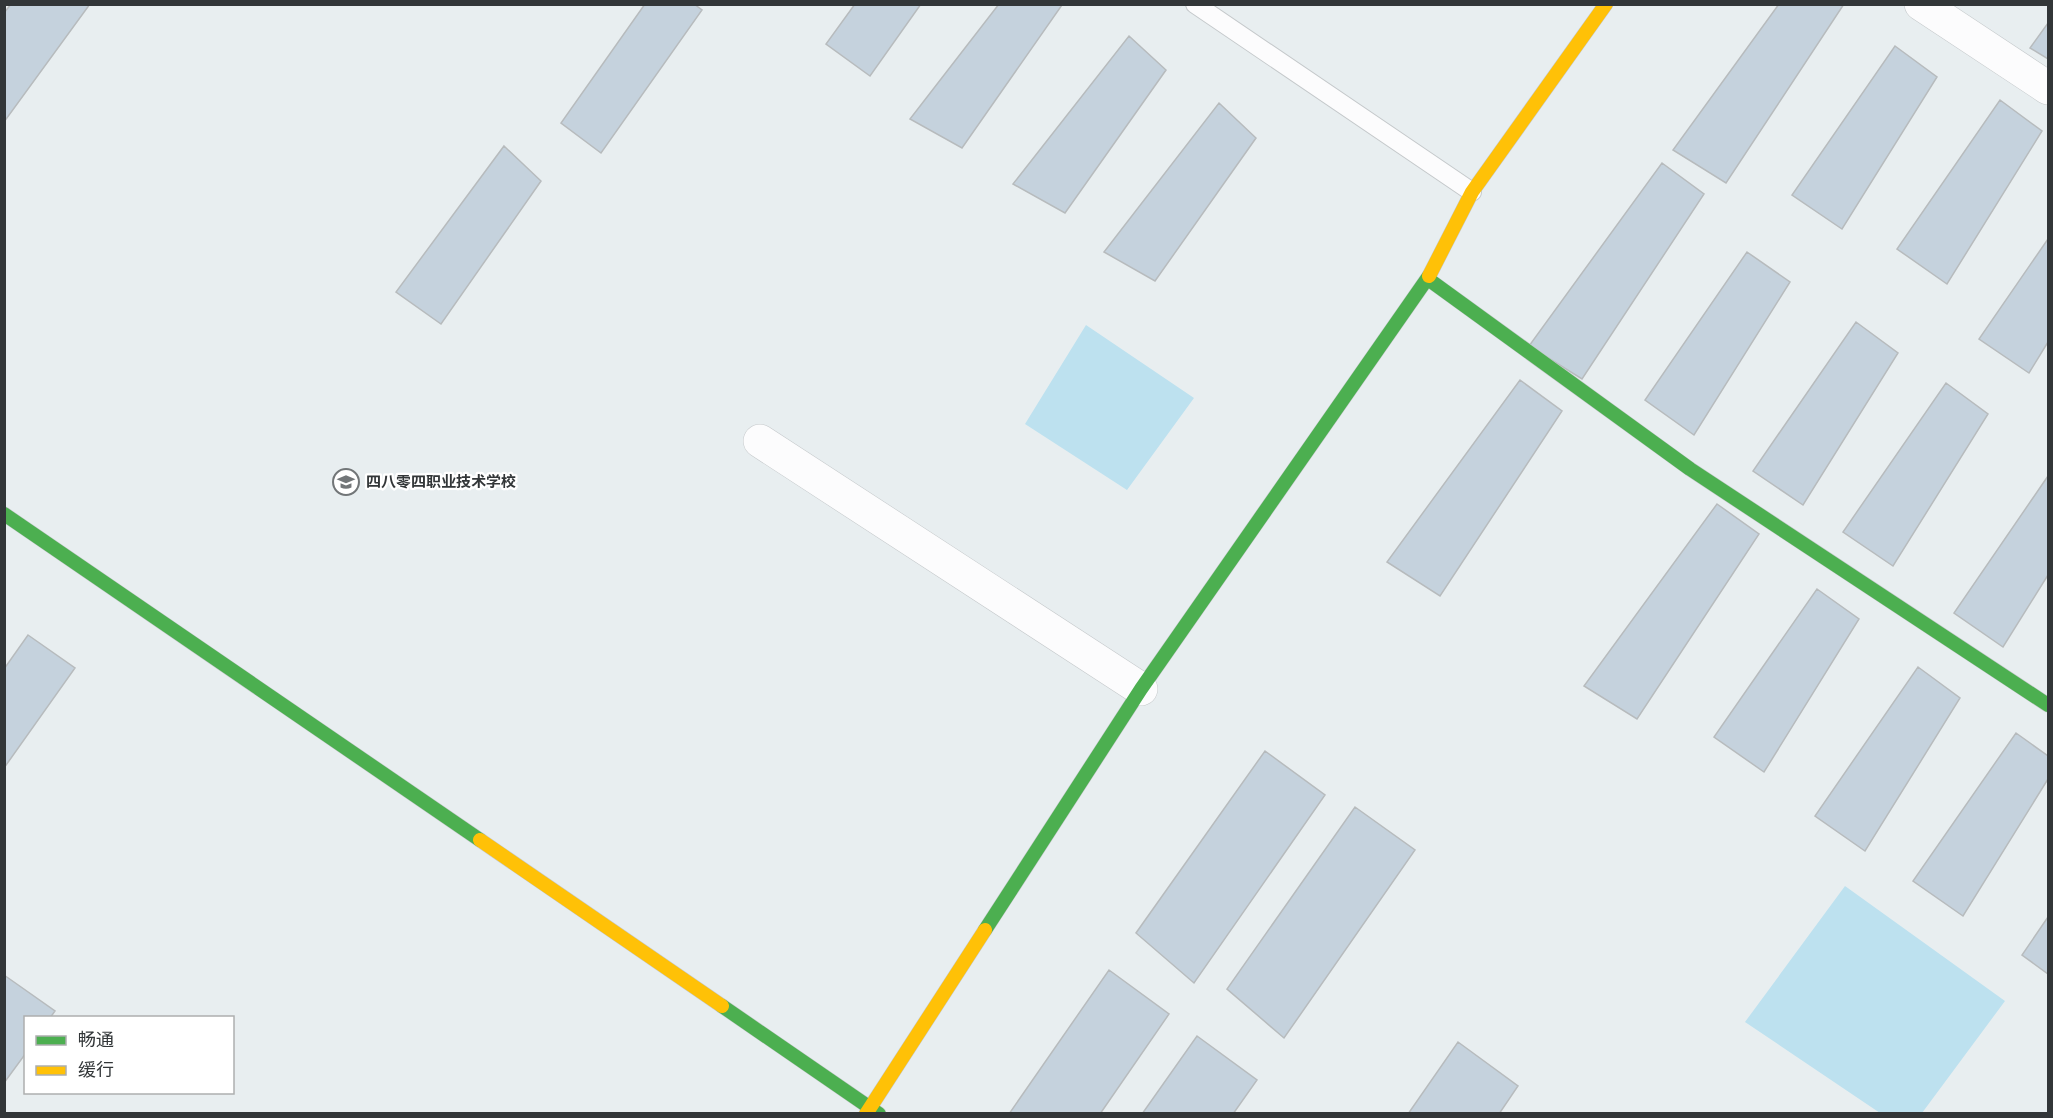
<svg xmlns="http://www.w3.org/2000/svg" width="2053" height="1118" viewBox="0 0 2053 1118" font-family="'Work Sans','Noto Sans SC',sans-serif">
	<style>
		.green { fill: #bde1ef }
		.building { fill: #c5d2dd; stroke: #b7bbbd; stroke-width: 1.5 }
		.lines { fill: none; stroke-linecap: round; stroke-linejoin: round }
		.lane-casing { stroke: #c5c9cb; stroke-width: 20 }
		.street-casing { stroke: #c5c9cb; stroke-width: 34 }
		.fast-casing { stroke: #c5c9cb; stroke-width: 15 }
		.slow-casing { stroke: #c5c9cb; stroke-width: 15 }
		.lane { stroke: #fcfcfd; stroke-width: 18 }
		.street { stroke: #fcfcfd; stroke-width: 33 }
		.fast { stroke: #4caf50; stroke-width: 14 }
		.slow { stroke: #ffc107; stroke-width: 14 }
		.labels { text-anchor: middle; stroke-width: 4.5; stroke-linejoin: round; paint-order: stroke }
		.poi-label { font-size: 15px; font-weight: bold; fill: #323638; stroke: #fff; text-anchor: start }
	</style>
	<rect width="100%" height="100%" fill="#e8eef0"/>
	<path class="green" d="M1086 325 1194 398 1127 490 1025 424Z
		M1845 886 2005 1001 1922 1113H1880L1745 1022Z"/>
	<path class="building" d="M11 4H90L4 122V13Z
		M645 4H694L702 10 601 153 561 123Z
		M855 4H921L870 76 826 44Z
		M999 4 1062 5 962 148 910 119Z
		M1779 4H1844L1726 183 1673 150Z
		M2048 23V59L2030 48Z
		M1129 36 1166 70 1065 213 1013 184Z
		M1895 46 1937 77 1842 229 1792 195Z
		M2000 100 2042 131 1947 284 1897 249Z
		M1219 103 1256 138 1155 281 1104 252Z
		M504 146 541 181 441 324 396 292Z
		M1662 163 1704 194 1582 379 1529 346Z
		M2048 239V342L2029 373 1979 339Z
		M1747 252 1790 282 1694 435 1645 400Z
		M1856 322 1898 353 1803 505 1753 471Z
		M1520 380 1562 411 1440 596 1387 562Z
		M1946 383 1988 414 1893 566 1843 532Z
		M2048 476V575L2003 647 1954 613Z
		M1717 504 1759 534 1637 719 1584 686Z
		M1817 589 1859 619 1764 772 1714 737Z
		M28 635 75 668 4 768V669Z
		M1918 667 1960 698 1865 851 1815 816Z
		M2016 733 2048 756V779L1963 916 1913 881Z
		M1265 751 1325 795 1194 983 1136 933Z
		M1355 807 1415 850 1284 1038 1227 989Z
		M2048 917V974L2022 955Z
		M1109 970 1169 1014 1100 1114H1009Z
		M4 975 55 1011 50 1018H26V1053L4 1083Z
		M1197 1036 1257 1080 1233 1114H1142Z
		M1458 1042 1518 1086 1499 1114H1408Z"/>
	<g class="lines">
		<defs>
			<path id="lane" d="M1195 4 1472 192"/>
			<path id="street" d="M1921 4 2048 88
				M760 441 1141 689"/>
			<path id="fast" d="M1428 279 1690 469 2048 705
				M4 514 480 840
				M985 930 1141 689 1429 276
				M722 1006 879 1114"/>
			<path id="slow" d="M1429 276 1472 192 1606 4
				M480 840 722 1006
				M866 1114 985 930"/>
		</defs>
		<use href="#lane" class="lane-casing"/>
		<use href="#street" class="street-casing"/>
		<use href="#fast" class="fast-casing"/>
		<use href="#slow" class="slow-casing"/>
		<use href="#lane" class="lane"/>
		<use href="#street" class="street"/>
		<use href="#fast" class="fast"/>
		<use href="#slow" class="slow"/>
	</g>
	<defs>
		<symbol id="school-ring" viewBox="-11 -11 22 22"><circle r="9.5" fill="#fff" stroke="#727678" stroke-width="1.5"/><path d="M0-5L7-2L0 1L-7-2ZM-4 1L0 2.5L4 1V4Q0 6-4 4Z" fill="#727678"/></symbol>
	</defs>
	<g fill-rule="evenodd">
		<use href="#school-ring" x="331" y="467" width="30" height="30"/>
	</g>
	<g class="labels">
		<g class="poi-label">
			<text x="366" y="487">四八零四职业技术学校</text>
		</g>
	</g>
	<rect width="2053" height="1118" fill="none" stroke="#323638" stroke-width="12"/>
	<rect x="24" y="1016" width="210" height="78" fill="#ffffff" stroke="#adafaf" stroke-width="1.5"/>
	<rect x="36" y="1036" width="30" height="9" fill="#4caf50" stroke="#adafaf" stroke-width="1.5"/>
	<text x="78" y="1046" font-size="18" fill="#323638">畅通</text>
	<rect x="36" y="1066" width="30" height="9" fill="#ffc107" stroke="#adafaf" stroke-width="1.5"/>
	<text x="78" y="1076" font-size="18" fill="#323638">缓行</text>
</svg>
